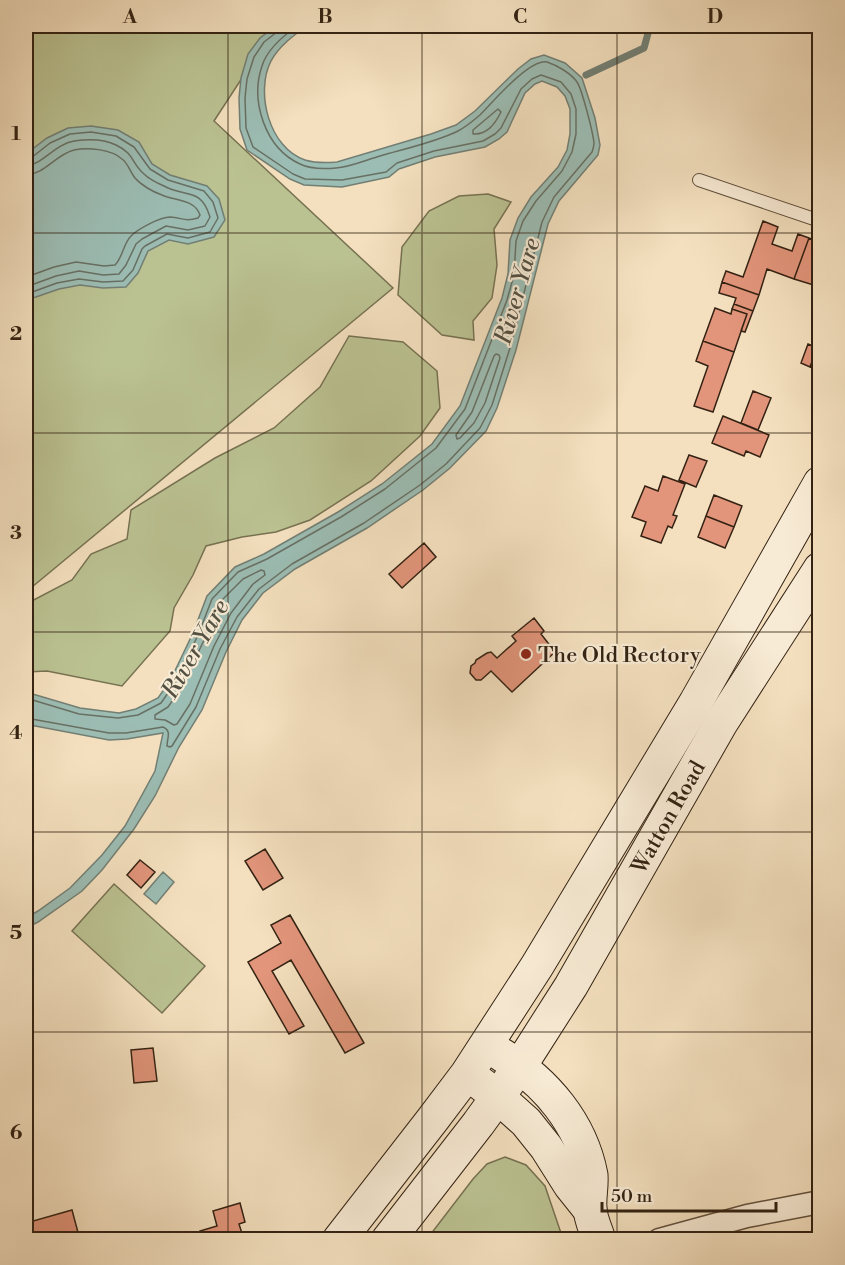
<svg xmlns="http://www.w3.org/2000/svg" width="845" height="1265" viewBox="0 0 845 1265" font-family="'Libre Bodoni',serif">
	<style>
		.green { fill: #bbc292; stroke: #777252; stroke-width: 1.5 }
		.water { fill: #9cbdb4; stroke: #727f74; stroke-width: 1.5 }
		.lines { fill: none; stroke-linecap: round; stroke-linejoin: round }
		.shore { stroke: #687064; stroke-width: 1.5 }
		.stream { stroke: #727f74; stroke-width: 7 }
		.building { fill: #e2957b; stroke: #332213; stroke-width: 1.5 }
		.lane-casing { stroke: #63523e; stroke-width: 14 }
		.street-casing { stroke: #63523e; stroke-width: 25 }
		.secondary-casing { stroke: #332213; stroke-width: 35 }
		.lane { stroke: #f8ebd5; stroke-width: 12 }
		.street { stroke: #f8ebd5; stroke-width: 22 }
		.secondary { stroke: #f8ebd5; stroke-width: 33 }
		.grid { fill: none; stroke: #332213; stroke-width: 1.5; stroke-opacity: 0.55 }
		.poi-dot { fill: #8f2418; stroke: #f8ebd5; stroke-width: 2 }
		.labels { text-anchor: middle; stroke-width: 4.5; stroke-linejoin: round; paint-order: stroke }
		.poi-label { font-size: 22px; fill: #332213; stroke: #f8ebd5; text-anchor: start }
		.street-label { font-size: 22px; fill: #332213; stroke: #f8ebd5 }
		.water-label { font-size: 24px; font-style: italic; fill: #525043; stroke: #f8ebd5 }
		.neatline { fill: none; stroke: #332213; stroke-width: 2 }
		.grid-label { font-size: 20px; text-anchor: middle; font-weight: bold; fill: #332213 }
	</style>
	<rect width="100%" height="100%" fill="#f4e0bf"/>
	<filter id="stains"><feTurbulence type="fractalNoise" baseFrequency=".00333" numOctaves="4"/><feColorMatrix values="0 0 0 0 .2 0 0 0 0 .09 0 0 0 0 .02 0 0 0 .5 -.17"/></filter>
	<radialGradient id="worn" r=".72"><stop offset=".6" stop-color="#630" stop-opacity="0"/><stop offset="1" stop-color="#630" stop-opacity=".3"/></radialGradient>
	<path class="green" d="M26 26H276L214 121 393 288 26 592Z
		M488 194 511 202 494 229 497 265 492 298 473 321 474 340 442 335 398 295 402 247 429 211 459 196Z
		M349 336 403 342 437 371 440 408 420 436 371 481 310 520 276 532 242 537 206 546 193 575 174 608 170 631 122 686 47 671 26 672V604L72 580 91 554 127 539 131 510 215 458 274 428 320 387Z
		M114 884 205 966 162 1013 72 931Z
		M505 1157 526 1165 545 1186 563 1239H427L473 1179 487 1164Z"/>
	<path class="water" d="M276 26H307C294 35 279 46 271 61 255 92 269 148 305 160 315 163 326 163 337 162L431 134 456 125 475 111 518 69 531 59 544 55 565 63 582 78 595 118 600 145 598 155 559 201 548 224 516 350 497 408 486 431 450 468 423 490 367 528 295 569 263 593 242 620 226 652 202 710 179 747 155 796 134 829 102 870 82 891 38 922 26 928V918L38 911 70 888 102 855 125 826 155 771 163 733 127 739 109 740 30 725 26 724V692L80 708 119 713 136 709 158 698 170 681 193 633 207 596 235 567 264 554 338 512 382 484 432 444 460 406 502 298 508 274 510 240 518 218 531 197 558 167 567 150 570 134V109L565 96 557 87 542 81 535 84 525 93 507 132 499 139 485 147 435 157 399 169 389 177 342 187 304 185 290 179 247 150 240 129 239 98 241 78 248 54 260 38Z
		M91 126 118 130 139 142 152 164 170 175 207 186 219 199 225 220 214 237 188 244 169 240 148 251 138 273 126 287 103 288 80 285 59 289 36 297 26 298V154L47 138 68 128Z
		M163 872 174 882 156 904 144 894Z"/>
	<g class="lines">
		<path class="shore" d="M498 109 501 112C495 124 487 135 473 134V130Z
			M26 158H31L50 143 70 134 91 132 116 136 134 147 150 169 168 180 204 191 213 202 218 218 210 232 188 238 167 234 145 246 142 249 133 270 123 281 103 282 79 279 57 283 35 291 26 292
			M26 166C42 165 55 144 74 141 87 139 104 139 116 145 135 154 131 163 144 174 149 179 157 183 164 186 186 198 201 187 210 217L205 226 188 230 166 226 142 239 136 244 126 265 119 274 103 275 79 271 56 276 34 284H26
			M26 175C45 174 55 155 74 150 87 147 111 149 122 159 128 163 130 172 135 178 141 185 153 192 162 195 175 201 195 199 200 215L198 218C185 222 183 218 170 217 160 217 138 229 131 236 123 244 123 257 115 265L104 266 76 262 54 267 32 275H26
			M496 354 499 355 500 358 485 403 474 423 460 438 457 439 456 435 472 412 494 356Z
			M261 570 264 571 265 575 253 584 231 613 214 646 190 704 177 724 174 725 165 720 155 719V715L168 707 182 687 205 638 219 603 243 579Z
			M26 698 79 714 118 718 138 715 161 703 175 683 198 635 212 599 238 572 267 559 341 517 385 489 436 448 465 409 507 300 514 275 516 241 523 221 536 201 562 171 572 152 576 134V109L571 94 561 82 541 75 532 79 521 89 501 128 495 134 483 141 434 151 397 163 386 172 342 180 305 179 293 174 253 147 246 128 245 98 247 79 254 57 264 42 277 32 279 26
			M26 718 109 733H126L163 727C172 731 167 738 167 746L170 747 172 746 196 707 220 649 237 617 259 589 292 564 364 523 420 485 446 464 480 428 492 405 510 348 542 222 554 197 592 152C593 149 594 146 594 143 593 133 582 89 577 82 571 73 556 65 547 62 529 59 493 102 480 115 474 120 466 127 458 131 436 142 404 149 380 156 366 160 350 167 336 168 325 169 310 169 300 164 265 148 250 101 262 66 267 49 283 36 297 26"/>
		<path class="stream" d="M586 75 644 48 650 26"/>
	</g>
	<path class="building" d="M763 221 778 227 772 244 792 251 798 234 809 238 794 279 767 269 759 295 722 282 726 271 743 277Z
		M809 238 819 242 813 259 820 261V287L794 279Z
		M722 282 759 295 753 311 734 304 736 298 719 293Z
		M734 304 753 311 745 332 741 331 747 314 732 309Z
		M715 308 731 314 732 309 747 314 734 352 703 341Z
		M703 341 734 352 713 412 694 406 708 366 696 361Z
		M808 344 817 348 810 367 801 363Z
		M817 348H820V370L810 367Z
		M753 391 771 398 758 430 741 423Z
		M723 416 769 435 760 457 746 451 744 456 712 443Z
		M689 455 707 461 696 487 679 480Z
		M663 476 685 484 673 515 677 516 672 528 668 526 661 543 641 536 646 522 632 517 645 486 658 491Z
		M714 495 742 506 734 527 706 516Z
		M706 516 734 527 725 548 698 537Z
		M424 543 436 557 402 588 389 574Z
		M534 618 544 631 541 634 555 652 512 692 491 671 481 680H476L470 673 471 666 475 663 476 660 487 653 491 652 497 658 516 641 512 636Z
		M265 849 283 878 263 890 245 861Z
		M140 860 155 872 141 888 127 875Z
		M290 915 364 1043 345 1053 291 960 272 971 304 1026 289 1034 248 962 281 943 271 925Z
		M153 1048 157 1081 134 1083 131 1050Z
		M240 1203 245 1222 239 1224 244 1240H203L200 1231 217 1226 213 1211Z
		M72 1210 80 1240H26V1223Z"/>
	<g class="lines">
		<defs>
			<path id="lane" d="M699 180 820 221"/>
			<path id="street" d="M659 1240 747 1216 820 1202"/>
			<g id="secondary">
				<path d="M502 1055C546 1082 581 1123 591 1175 592 1186 589 1197 590 1208 590 1218 596 1230 599 1240"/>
				<path d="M480 1083 498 1097 526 1122 546 1147 570 1185 590 1210"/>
				<path d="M339 1240 433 1119 467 1074 537 966 696 702 820 483"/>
				<path id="s1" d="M388 1240 478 1124 520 1066 571 986 721 723 820 569"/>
			</g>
		</defs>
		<use href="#lane" class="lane-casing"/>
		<use href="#street" class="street-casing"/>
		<use href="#secondary" class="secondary-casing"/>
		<use href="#lane" class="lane"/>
		<use href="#street" class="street"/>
		<use href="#secondary" class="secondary"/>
	</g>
	<path class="grid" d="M228 26V1240M422 26V1240M617 26V1240M26 233H820M26 433H820M26 632H820M26 832H820M26 1032H820"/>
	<circle class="poi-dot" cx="526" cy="654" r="6"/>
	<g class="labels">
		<g class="poi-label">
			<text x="538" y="662">The Old Rectory</text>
		</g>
		<g class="street-label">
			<text dy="8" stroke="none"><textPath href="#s1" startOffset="508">Watton Road</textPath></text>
		</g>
		<g class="water-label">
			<text transform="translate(517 291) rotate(-74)" y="8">River Yare</text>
			<text transform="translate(195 649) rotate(-60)" y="8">River Yare</text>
		</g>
	</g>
	<rect width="845" height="1265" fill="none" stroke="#f4e0bf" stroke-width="66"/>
	<path d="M602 1202v9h174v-9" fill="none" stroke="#332213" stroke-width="3"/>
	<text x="611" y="1202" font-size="18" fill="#332213" stroke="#f8ebd5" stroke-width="4.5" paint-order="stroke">50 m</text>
	<rect x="33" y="33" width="779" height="1199" class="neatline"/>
	<g class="grid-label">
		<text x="130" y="23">A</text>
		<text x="325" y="23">B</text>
		<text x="520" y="23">C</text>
		<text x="715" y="23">D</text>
		<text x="16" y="140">1</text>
		<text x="16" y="340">2</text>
		<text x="16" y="539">3</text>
		<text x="16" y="739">4</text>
		<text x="16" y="939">5</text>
		<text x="16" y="1139">6</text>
	</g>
	<rect width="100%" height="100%" filter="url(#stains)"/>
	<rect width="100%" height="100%" fill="url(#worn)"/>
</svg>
